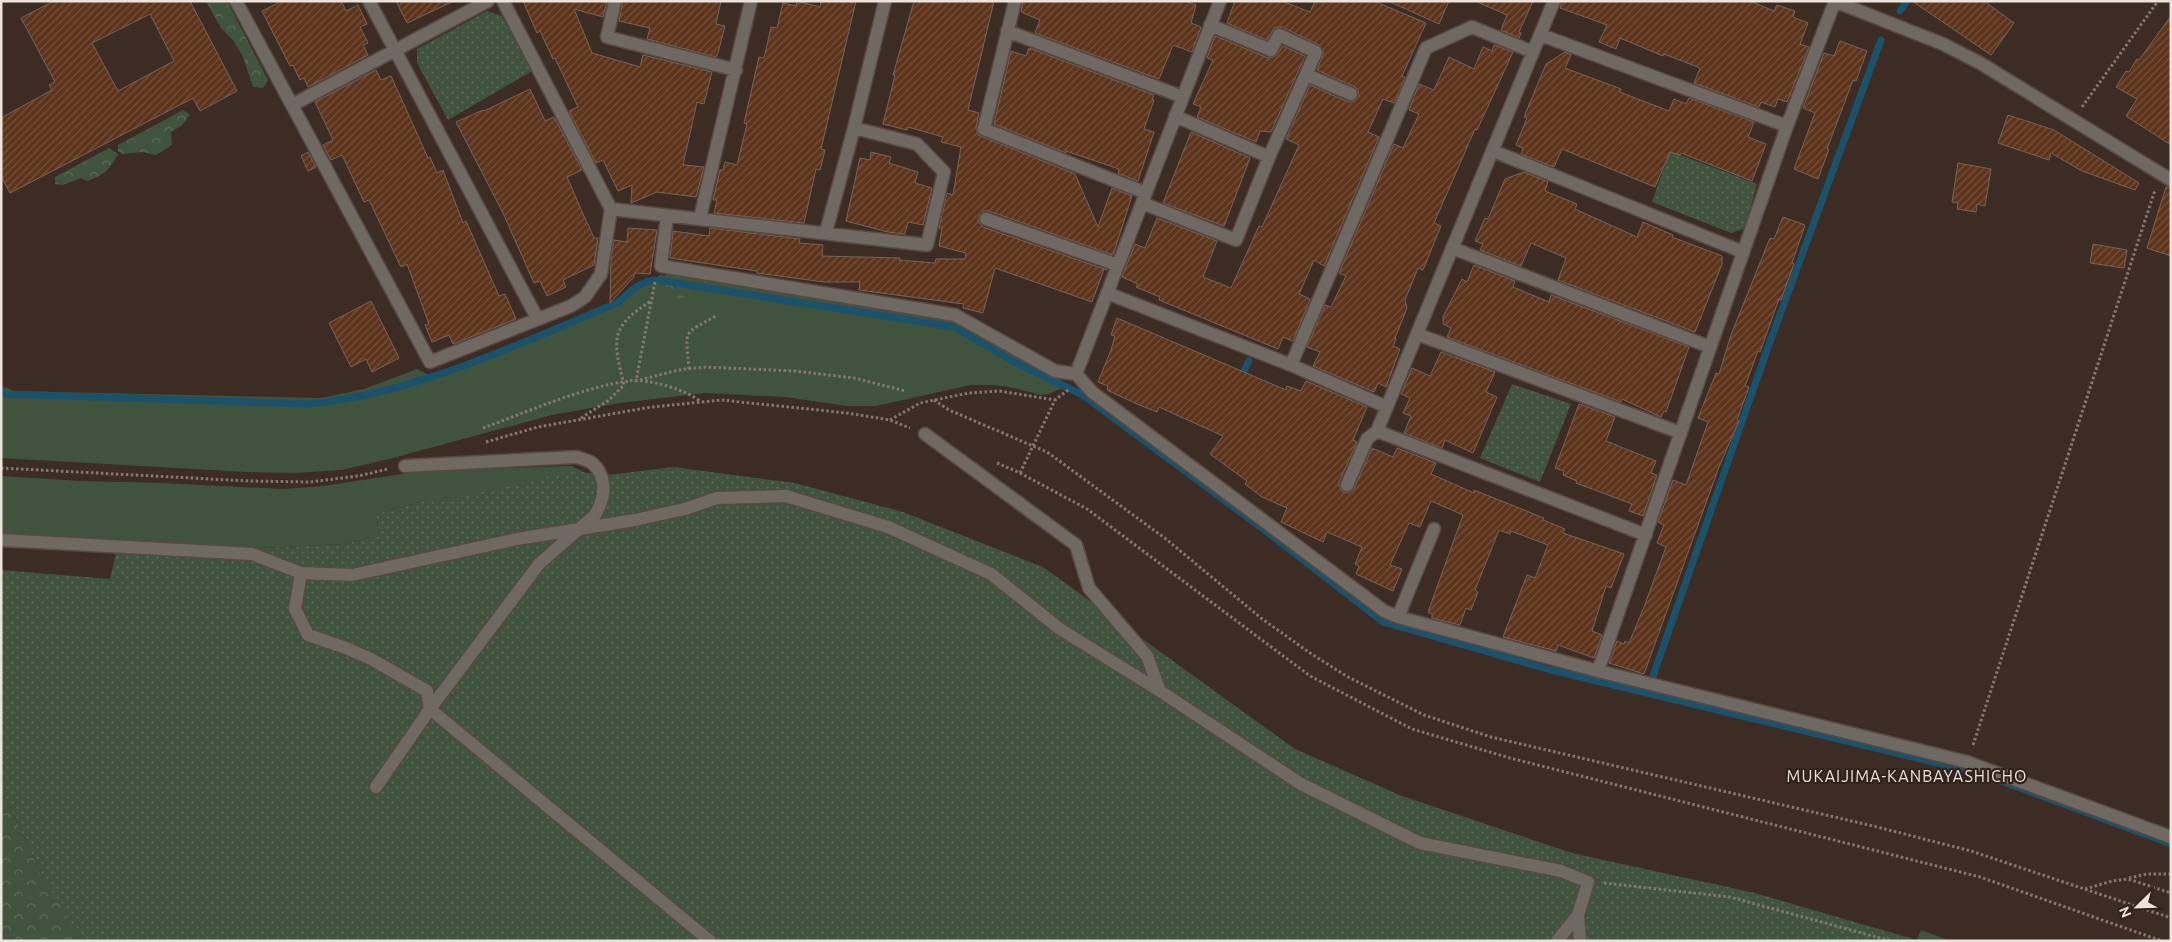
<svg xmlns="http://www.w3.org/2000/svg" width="2172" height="942" viewBox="0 0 2172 942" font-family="Ubuntu,sans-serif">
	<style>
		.green { fill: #40533d }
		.forest { fill: url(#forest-crowns) }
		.park { fill: url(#park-dots) }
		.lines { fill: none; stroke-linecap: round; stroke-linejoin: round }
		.stream { stroke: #1a516b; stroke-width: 7 }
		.building { fill: url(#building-hatch); stroke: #76655b; fill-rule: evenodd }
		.minor-casing { stroke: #584942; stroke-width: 15 }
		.path { stroke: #857871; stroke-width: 3; stroke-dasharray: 2.5 2.5; stroke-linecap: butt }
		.minor { stroke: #6f6863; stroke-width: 12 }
		.labels { text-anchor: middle; stroke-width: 4.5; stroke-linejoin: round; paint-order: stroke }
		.neighbourhood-label { font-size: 16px; letter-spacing: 1px; fill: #ede3dd; stroke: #31231b }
	</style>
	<defs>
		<pattern id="forest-crowns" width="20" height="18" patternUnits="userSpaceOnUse" patternTransform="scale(1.25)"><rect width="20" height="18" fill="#40533d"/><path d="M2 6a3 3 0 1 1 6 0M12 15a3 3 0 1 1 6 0" fill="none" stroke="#5c6c59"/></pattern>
		<pattern id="park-dots" width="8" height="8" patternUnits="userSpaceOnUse" patternTransform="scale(1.25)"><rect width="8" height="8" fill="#40533d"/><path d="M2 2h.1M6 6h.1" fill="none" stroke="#5c6c59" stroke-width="1.8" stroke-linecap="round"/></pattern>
		<pattern id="building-hatch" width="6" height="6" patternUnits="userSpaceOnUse" patternTransform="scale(1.25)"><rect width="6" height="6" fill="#5d341b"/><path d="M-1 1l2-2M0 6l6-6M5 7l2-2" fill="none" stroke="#75513c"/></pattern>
	</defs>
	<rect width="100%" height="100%" fill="#3c2c24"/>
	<path class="green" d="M660 275 747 286 955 321 983 333 1064 382 1062 388 1049 394 1040 395 1019 389 995 385H971L876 406H847L785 397 705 393 620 403 552 415 393 458 342 470 295 473 246 472 1 458V386L14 391 321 398 364 389 417 369 427 374 430 379 614 306C622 301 628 294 636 288 643 282 652 281 660 275Z
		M572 466 592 476 441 502H420L376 514 379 536 344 544 237 549 1 536V476L81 481 163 483 283 489 324 486 421 471Z
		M1921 930 1951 941H1916Z"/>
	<path class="forest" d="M206 1H227L268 80 263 88 253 87 243 57 233 40 221 28Z
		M183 110 190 115 181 126 171 132 172 145 156 155 142 152 123 154 118 151V145Z
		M109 148 118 154C111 169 103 176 87 181L81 178 63 185 55 184V177Z
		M667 270 713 280 712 286 680 299C668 296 662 281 667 270Z
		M1 788 42 876 97 941H1Z"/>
	<path class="park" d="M487 11 502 16 532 71 448 120 417 63V49Z
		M1670 151 1757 184 1745 228 1731 233 1652 202Z
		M1512 384 1571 404 1540 482 1480 458Z
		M673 467 795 483 903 512 1043 567 1295 749 1402 796 1572 853 1755 893 1917 940 82 941 42 876 1 788V570L110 579 116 553 246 557 245 549 344 544 379 536 376 514 420 502H441L572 471 608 475Z"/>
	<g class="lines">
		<path class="stream" d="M1900 11 1907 1
			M1240 379 1249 361
			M1 390 5 394 309 404C417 393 518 344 617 303 630 292 639 281 657 280L954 327 1016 363 1081 394 1267 532 1383 622 1551 670 1983 774
			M1652 679 1766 353 1881 40
			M1998 780 2171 844"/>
	</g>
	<path class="building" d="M54 1H190L237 91 200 111 193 98 10 193 1 176V118L52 90 49 85 55 82 21 18ZM150 14 174 61 118 91 92 43Z
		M282 1H341L346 11 358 5 367 24 360 27 368 43 363 45 368 55 308 87 304 78 300 80 293 65 290 66 262 11Z
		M396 1H454L407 23Z
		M523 1H607L603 17 574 9 592 53 640 67 643 55 712 72 704 104 697 102 683 165 704 167 696 197 657 192 631 203 632 185 618 191 603 160 596 163 569 111 578 107 555 58 553 59 540 31 537 33Z
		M623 1H721L716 24 725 26 718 53 716 57 647 39 650 28 619 21Z
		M797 1 820 7 821 1H856L821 149 825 150 820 170 816 169 804 223 714 213 717 200H713L720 170H723L725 162 737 165 747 124 744 123 759 57 764 58 771 27 777 28 783 3 796 6Z
		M914 1H994L968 110 979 113 976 128 978 135 1075 174 1098 227 1112 188 1132 196 1113 255 989 211H984L979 216 978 221 983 227 1107 270 1104 269 1092 302 995 268 983 313 963 308 964 304 859 290 860 282H824L757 273V271L670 258 673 231 709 236 710 228 800 239 799 243 823 245 822 256 900 258 899 260 935 263 936 259H965L966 253 939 246 942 228H939L947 193 953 195 961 147 941 142 943 137 908 127 907 130 883 124 895 75H893Z
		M1023 1H1185L1196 5 1191 23 1201 27 1192 52 1173 45 1159 79 1035 33 1040 20 1021 12Z
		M1235 1H1282L1310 12 1315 1H1374L1426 23 1402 76 1405 78 1394 103 1383 99 1368 132 1379 137 1324 266 1314 260 1299 294 1310 299 1293 341 1283 337 1278 349 1159 300 1160 297 1136 287 1138 284 1122 277 1135 244 1145 248 1157 218 1217 241 1203 277 1231 288 1259 226 1262 227 1299 145 1286 139 1310 85 1348 102 1355 101 1359 97 1358 90 1355 87 1317 70 1324 52 1319 45 1282 27 1274 28 1267 40 1227 23Z
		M1388 1H1449L1439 24Z
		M1475 1H1533L1519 32 1521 33 1519 38 1501 30 1507 15Z
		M1562 1H1750L1774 11 1777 5 1795 11 1793 17 1808 23 1800 44 1809 47 1787 102 1778 99 1775 107 1761 102 1759 107 1694 83 1700 68 1664 54 1663 56 1620 38 1616 49 1599 42 1607 25 1560 8Z
		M1912 1H1984L2014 23 1991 55Z
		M2171 16V145L2126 116 2137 99 2116 87 2126 71 2129 72 2137 59 2139 60Z
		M1215 36 1268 58 1276 56 1283 46 1305 56 1271 132 1260 131 1256 142 1197 117 1201 107 1193 104 1213 60 1207 58Z
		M1840 41 1867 51 1856 81 1853 80 1827 149H1829L1818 179 1794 169 1815 113 1803 108 1824 53 1834 56Z
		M1494 45 1513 52 1477 130 1475 129 1434 223 1441 226 1423 270 1418 268 1405 300 1407 308 1395 338 1396 339 1393 346 1400 349 1386 387 1378 383 1374 392 1313 366 1320 352 1307 347 1325 305 1331 307 1346 276 1339 273 1394 144 1403 148 1419 114 1409 110 1419 84 1434 90 1449 57 1474 69 1483 47 1492 51Z
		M1029 48 1154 95 1152 99 1154 100 1144 129 1154 132 1138 181 1118 173 1119 169 1066 151V153L994 124 1011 51 1026 56Z
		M1565 52 1571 55 1565 68 1621 89 1620 92 1669 111 1674 99 1686 104 1689 98 1754 122 1748 137 1766 144 1752 181 1681 153 1680 155 1670 152 1655 187 1562 149 1554 167 1521 154 1523 148 1516 145 1527 118 1524 117 1546 64Z
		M376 70 381 80 391 76 428 158 430 157 437 173 443 170 463 223 466 221 499 296 505 294 516 319 453 344 449 335 432 342 425 325 429 324 407 264 401 267 369 200 364 202 342 155 331 160 323 145 333 140 315 102Z
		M530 89 545 121 554 117 582 170 567 177 587 223 585 224H588L594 238H598L594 265 563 280 566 287 547 296 540 281 534 283 503 213 456 122 483 110 484 111Z
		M2008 115 2054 130 2139 183 2135 190 2082 171 2051 153 2049 160 1998 143Z
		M1191 132 1250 158 1224 226 1163 203Z
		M308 152 316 167 308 171 301 156Z
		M871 152 891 157 889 163 918 172 915 183 932 188 923 225 908 222 905 234 888 232 846 221 860 158 870 160Z
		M1958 163 1991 169 1985 206 1977 204 1976 212 1957 209 1958 203 1952 202Z
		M1524 172 1548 182 1545 191 1577 204 1575 209 1637 237 1643 222 1673 235 1672 237 1722 256V264L1695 332 1558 280 1566 258 1531 243 1521 266 1480 250 1483 244 1475 241 1485 218 1488 219 1505 179Z
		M2166 187 2171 188V256L2147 248Z
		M1783 217 1805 225 1792 263 1794 264 1781 300 1779 299 1760 352 1758 351 1745 386 1749 387 1737 420 1739 421 1719 467 1644 674 1609 663 1617 641 1624 644 1625 641 1629 643 1644 607 1666 547 1657 543 1664 525 1658 522 1673 480 1686 485 1708 422 1698 418 1716 373 1719 374 1731 335 1770 238 1774 239Z
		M628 228 657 230 650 274 634 273V277L610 303 611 259 614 240 627 242Z
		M2093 244 2127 250 2124 268 2090 263Z
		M1474 265 1515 281 1513 287 1549 302 1551 295 1689 347 1666 412 1664 411 1661 417 1622 399 1621 402 1447 337 1451 328 1443 324V317L1462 279 1467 282Z
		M371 301 399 358 372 372 366 359 351 367 329 323Z
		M1117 318 1286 390 1287 386 1301 391 1306 381 1367 407 1353 440 1357 442 1339 482V486L1343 492 1348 493 1354 489 1372 448 1393 457 1397 448 1436 463 1431 474 1474 493V490L1544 518 1543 520 1565 529 1563 533 1624 554 1611 588 1606 586 1592 631 1602 635 1594 658 1558 645 1556 651 1503 637 1527 575 1535 578 1548 545 1511 531 1510 534 1499 530 1475 590 1478 592 1471 610 1466 608 1460 625 1432 618V614L1428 612 1463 515 1431 501 1420 527 1409 523 1390 565 1402 569 1393 591 1356 574 1359 566 1355 564 1362 547 1327 532 1323 542 1281 522 1287 508 1262 497 1245 484 1247 481 1210 454 1223 436 1159 407 1157 412 1137 404 1107 390 1108 386 1098 382 1111 350 1115 336 1111 335Z
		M1441 352 1495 372 1486 392 1497 397 1473 453 1445 440 1442 448 1404 433 1411 416 1403 413 1410 398 1401 394 1412 368 1430 376Z
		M1579 404 1615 417 1606 441 1656 461 1651 473 1657 475 1643 516 1629 511 1632 504 1576 483 1577 481 1563 475 1564 471 1555 468Z"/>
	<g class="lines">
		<defs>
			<path id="minor" d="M236 1 430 362 571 306 585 297 601 274 611 209 503 1
				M369 1 537 318
				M615 1 607 37 736 70
				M1015 1 984 129 1146 193
				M1834 1 1943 44 1980 63 2171 180
				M1007 31 1183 97
				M1541 35 1787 126
				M1307 75 1351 94
				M292 105 488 1
				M1175 116 1269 157
				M1493 151 1743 252
				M1142 203 1236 240 1269 157 1316 52 1279 35 1271 50 1210 25
				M611 209 927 245 944 172 917 144 854 128
				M667 216 661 266 955 315 1055 371 1076 374 1092 392 1384 611 1398 617 1598 671 1967 762 2171 837
				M700 218 751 1
				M986 219 1118 265
				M826 232 854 128 885 1
				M1452 248 1710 347
				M1107 293 1291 365 1387 407
				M1417 334 1681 433
				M1291 365 1426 48 1472 27 1533 52
				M1076 374 1220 1
				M1377 431 1646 535
				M925 434 1076 545 1089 588 1147 656 1160 691
				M405 466 577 457C581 459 588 460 592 463 608 477 605 499 595 515L539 564 430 709 710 941
				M1347 485 1367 439 1377 431 1554 1
				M1 540 252 554 301 573 352 575 517 539 635 520 685 509 717 498 786 496 888 527 991 574 1060 629 1160 691 1301 784 1420 843 1561 871 1588 882 1578 915 1557 941
				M301 573 295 609 308 635 346 648 371 659 427 691 430 709 376 787
				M1398 617 1434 529
				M1598 671 1787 126 1835 1
				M1578 915 1580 941"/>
		</defs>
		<use href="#minor" class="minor-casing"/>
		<path class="path" d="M2082 107 2158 1
			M655 282 636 381 678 370 705 367 795 371 854 378 905 391
			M689 369C686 330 681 335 716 316
			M934 400 949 410 1047 452 1166 539 1261 618 1310 653 1348 677 1424 715 1491 737 1873 826 1971 851 2171 918
			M581 418 609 400 624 385C613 339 609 328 651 301
			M890 420 920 403 969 393 999 391 1055 400
			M483 428C527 412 583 387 629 381 648 378 687 390 701 402
			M486 442 538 427 651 407 721 400 847 413 890 420 910 428
			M997 463 1020 473 1087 509 1310 676 1412 729 1510 758 1980 877 2162 941
			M1 468 249 481 310 482 358 476 388 469
			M1020 473 1055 400 1068 390
			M1973 745 2155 190
			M2129 878 2147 874H2171
			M1604 883 1730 897 1891 941
			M2085 889 2112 881 2128 879 2171 893"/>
		<use href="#minor" class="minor"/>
	</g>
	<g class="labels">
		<g class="neighbourhood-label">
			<text x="1907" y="782">MUKAIJIMA-KANBAYASHICHO</text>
		</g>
	</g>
	<rect width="2172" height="942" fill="none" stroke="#ede3dd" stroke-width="5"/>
	<g transform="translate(2137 907) rotate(247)" stroke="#31231b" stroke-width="4" paint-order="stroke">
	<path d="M0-4L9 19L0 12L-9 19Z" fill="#ede3dd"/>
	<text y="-8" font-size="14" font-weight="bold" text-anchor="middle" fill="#ede3dd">N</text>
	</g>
</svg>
